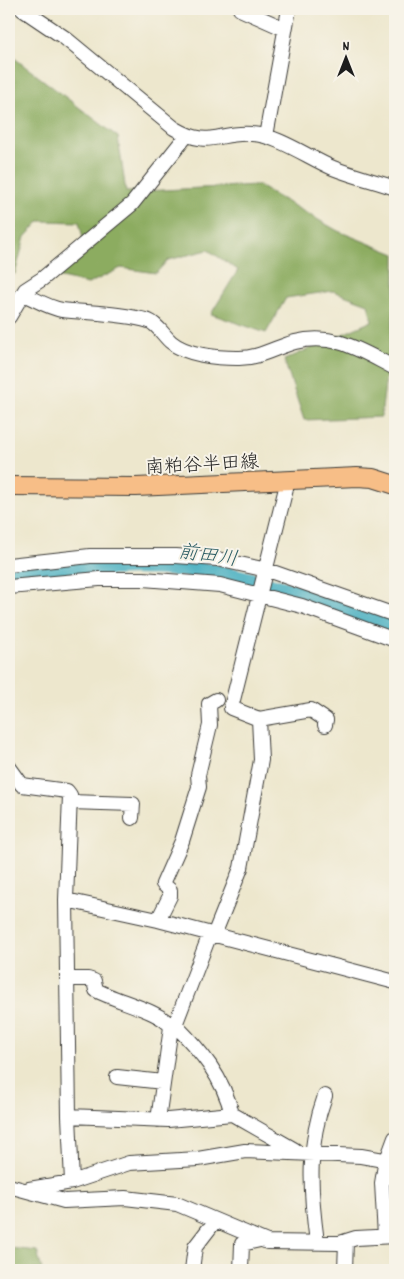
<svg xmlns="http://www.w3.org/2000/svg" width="404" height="1279" viewBox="0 0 404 1279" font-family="Dekko,'Klee One',sans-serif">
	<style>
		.forest { fill: #8cac60; stroke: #54643e }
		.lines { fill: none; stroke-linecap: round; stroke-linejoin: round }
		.river { stroke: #40acbf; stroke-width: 18 }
		.minor-casing { stroke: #3b3a37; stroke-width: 16 }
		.major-casing { stroke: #3b3a37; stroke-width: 20 }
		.minor { stroke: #fff; stroke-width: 14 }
		.major { stroke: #f7be87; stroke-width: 18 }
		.labels { text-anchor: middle; stroke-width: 4; stroke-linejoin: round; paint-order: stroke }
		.street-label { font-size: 19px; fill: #1c1c1c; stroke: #f7f3e8 }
		.water-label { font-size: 20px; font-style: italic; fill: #2c5d65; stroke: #f7f3e8 }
	</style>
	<rect width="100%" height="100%" fill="#f7f3e8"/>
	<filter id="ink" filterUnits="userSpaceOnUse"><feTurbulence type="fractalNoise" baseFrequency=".02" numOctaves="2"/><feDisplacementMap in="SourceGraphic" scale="10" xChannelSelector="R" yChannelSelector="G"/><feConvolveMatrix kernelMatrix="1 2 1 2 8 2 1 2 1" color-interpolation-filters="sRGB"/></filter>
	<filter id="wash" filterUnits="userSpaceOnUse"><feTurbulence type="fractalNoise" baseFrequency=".0096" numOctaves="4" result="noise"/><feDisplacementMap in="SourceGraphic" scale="20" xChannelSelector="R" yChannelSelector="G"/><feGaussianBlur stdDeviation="1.12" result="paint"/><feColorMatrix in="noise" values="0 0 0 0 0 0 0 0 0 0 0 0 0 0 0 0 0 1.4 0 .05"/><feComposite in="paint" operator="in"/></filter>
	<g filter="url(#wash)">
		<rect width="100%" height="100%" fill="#ede7cd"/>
		<path class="forest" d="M9 54 118 137 126 192 257 185 338 231 395 254V302L381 417 304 420 284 360 372 321 368 304 333 291 286 298 266 333 211 314 238 270 208 250 168 260 156 273 121 268 88 284 52 276 85 246 79 222 40 221 25 237 15 274 9 273Z
			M10 1248 37 1251 42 1270H9Z"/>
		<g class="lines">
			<path class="river" d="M9 575C72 569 139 561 202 571 269 581 332 605 395 627"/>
		</g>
	</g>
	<g filter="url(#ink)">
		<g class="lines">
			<defs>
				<path id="minor" d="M22 9 65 38 174 128C211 150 217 131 252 134 277 135 309 158 333 168 353 176 375 181 395 188
					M240 9 285 29
					M266 136 289 9
					M23 294C35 299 49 308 62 310 90 313 121 313 149 321 157 324 164 336 171 342 186 355 217 358 237 358 258 359 276 347 295 342 335 332 361 351 395 368
					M9 317 25 290 42 279 132 204 187 135
					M9 565 90 556H176L217 559 267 570 395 615
					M9 587 99 579H143L220 585 302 606 395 640
					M216 700 209 704 210 725 198 775 199 787 182 841 163 884 170 890V896L158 920 395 982
					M259 719 231 708 288 480
					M9 767 22 785 67 791 70 795 66 900 69 1116 72 1182
					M70 802 133 804 132 818
					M66 900 158 920
					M214 935 241 868 261 760 259 719 311 710 326 720 325 725
					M67 979H88L94 981 96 990C115 1001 162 1011 171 1027
					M175 1025C201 1051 223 1077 232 1114
					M117 1077 163 1082
					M69 1116 168 1120 232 1114 295 1150
					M158 1120 171 1027 175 1025 210 934
					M9 1186 64 1201 125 1198 177 1204 267 1242 340 1243 356 1238 395 1236
					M29 1189 72 1182 129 1163 198 1159 245 1151 361 1156 395 1162
					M385 1236 382 1183 385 1165 395 1138
					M317 1242C310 1191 307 1145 325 1096
					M192 1270 195 1247 215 1221
					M241 1270 242 1244 260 1240
					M345 1270 346 1241"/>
				<path id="major" d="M9 486 136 487 357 477 373 478 395 485"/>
			</defs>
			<use href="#minor" class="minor-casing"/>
			<use href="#major" class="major-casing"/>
			<use href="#minor" class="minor"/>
			<use href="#major" class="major"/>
		</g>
	</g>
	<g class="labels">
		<g class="street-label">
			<text transform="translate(202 463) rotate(-3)" y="7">南粕谷半田線</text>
		</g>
		<g class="water-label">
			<text transform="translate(208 554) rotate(8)" y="7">前田川</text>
		</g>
	</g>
	<rect width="404" height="1279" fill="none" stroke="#f7f3e8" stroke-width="30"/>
	<g transform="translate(346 58)" stroke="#f7f3e8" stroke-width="4" paint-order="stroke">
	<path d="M0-4L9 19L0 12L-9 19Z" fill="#1c1c1c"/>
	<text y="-8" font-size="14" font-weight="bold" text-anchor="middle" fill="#1c1c1c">N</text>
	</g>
</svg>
